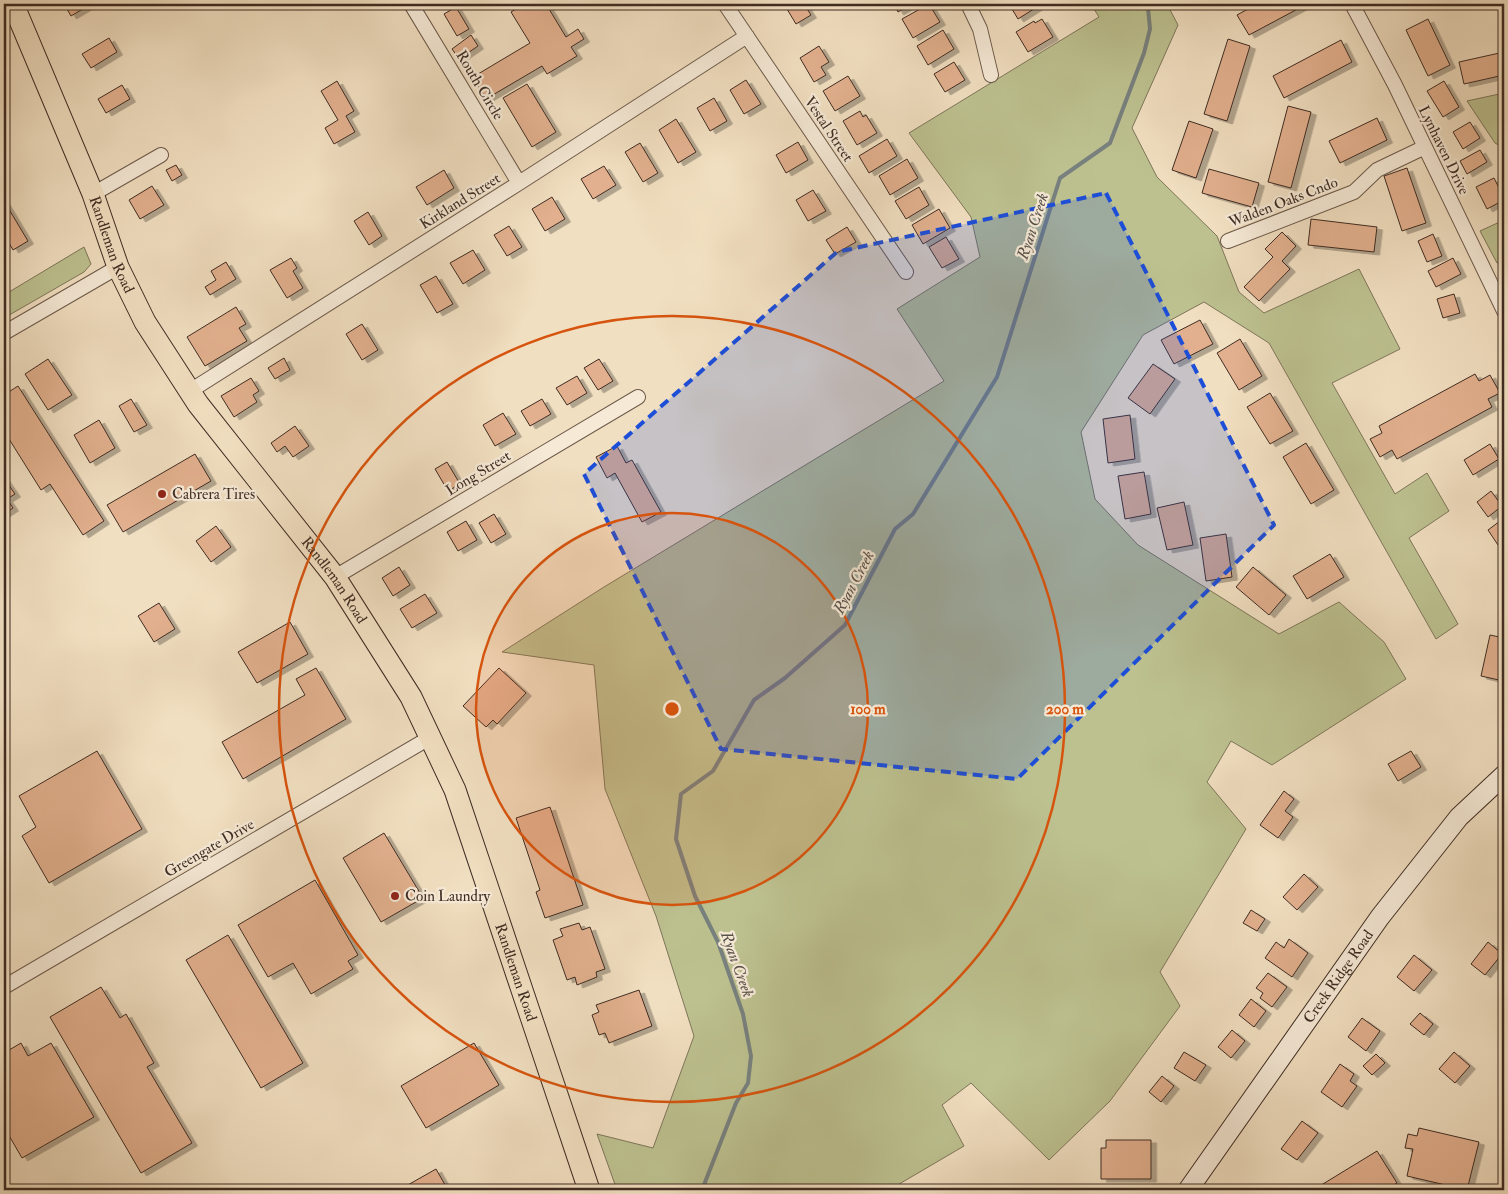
<svg xmlns="http://www.w3.org/2000/svg" width="1508" height="1194" viewBox="0 0 1508 1194" font-family="'IM FELL Double Pica',serif">
	<style>
		.green { fill: #bdc190; stroke: #7e765a }
		.lines { fill: none; stroke-linecap: round; stroke-linejoin: round }
		.stream { stroke: #78817f; stroke-width: 4 }
		.building { fill: #e2b08e; stroke: #3f2c23; filter: url(#shadow) }
		.minor-casing { stroke: #6c594a; stroke-width: 16 }
		.secondary-casing { stroke: #3f2c23; stroke-width: 21 }
		.primary-casing { stroke: #3f2c23; stroke-width: 23 }
		.minor { stroke: #f6ead7; stroke-width: 14 }
		.secondary { stroke: #f6ead7; stroke-width: 19 }
		.primary { stroke: #f1dfc1; stroke-width: 21 }
		.marked { fill: #1d4ed8; fill-opacity: 0.2; stroke: #1d4ed8; stroke-width: 4; stroke-dasharray: 10 6; stroke-linejoin: round }
		.ring { fill: none; stroke: #d7540e; stroke-width: 2.5 }
		.poi-dot { fill: #8f2418; stroke: #f6ead7; stroke-width: 2 }
		.labels { text-anchor: middle; stroke-width: 4.5; stroke-linejoin: round; paint-order: stroke }
		.street-label { font-size: 15px; fill: #3f2c23; stroke: #f6ead7 }
		.poi-label { font-size: 15px; fill: #3f2c23; stroke: #f6ead7; text-anchor: start }
		.water-label { font-size: 16px; font-style: italic; fill: #575049; stroke: #f6ead7 }
		.centre { fill: #d7540e; stroke: #f6ead7; stroke-width: 2.5 }
		.ring-label { font-size: 15px; text-anchor: middle; font-weight: bold; fill: #d7540e; stroke: #f6ead7; stroke-width: 4.5; stroke-linejoin: round; paint-order: stroke }
	</style>
	<defs>
		<filter id="shadow"><feDropShadow dx="5.5" dy="3" stdDeviation="0" flood-color="#0004"/></filter>
	</defs>
	<rect width="100%" height="100%" fill="#f1dfc1"/>
	<filter id="stains"><feTurbulence type="fractalNoise" baseFrequency=".004" numOctaves="4"/><feColorMatrix values="0 0 0 0 .2 0 0 0 0 .09 0 0 0 0 .02 0 0 0 .5 -.17"/></filter>
	<radialGradient id="worn" r=".72"><stop offset=".6" stop-color="#630" stop-opacity="0"/><stop offset="1" stop-color="#630" stop-opacity=".3"/></radialGradient>
	<path class="green" d="M1091 4H1167L1178 25 1132 128 1157 177 1217 236 1239 292 1264 313 1359 269 1400 349 1332 383 1395 494 1427 473 1449 511 1409 538 1458 624 1436 639 1269 343 1204 302 1143 335 1081 432 1095 499 1138 545 1279 634 1339 602 1384 642 1406 679 1272 765 1231 741 1207 782 1246 829 1160 972 1180 1006 1110 1101 1049 1160 971 1083 942 1105 964 1146 889 1190H617L597 1134 653 1148 694 1036 656 916 605 789 594 665 502 652 604 587 944 381 897 309 980 257 971 217 909 133 1099 17Z
		M1504 93V148L1495 143 1467 101Z
		M1504 220V260L1497 263 1480 231Z
		M84 247 91 264 84 272 4 318V295Z"/>
	<g class="lines">
		<path class="stream" d="M1141 4 1148 8
			M1148 8 1159 4
			M702 1190 736 1103 748 1083 751 1056 743 1014 718 942 695 896 676 839 681 794 713 771 754 700 785 678 845 625 895 529 913 514 997 377 1060 178 1110 143 1144 53 1150 29 1148 8"/>
	</g>
	<path class="building" d="M64 4H91L71 16Z
		M524 4 529 9 537 4H546L566 37 578 29 584 39 571 47 577 56 547 74 542 66 486 99 473 77 530 43 511 12Z
		M784 4H804L811 15 796 24Z
		M894 4H912L898 12Z
		M929 4 940 22 913 38 902 19Z
		M1009 4H1034L1037 7 1018 19Z
		M1257 4H1307L1249 35 1237 15Z
		M456 7 469 29 457 36 444 14Z
		M1042 19 1053 37 1028 52 1016 32 1034 21 1035 23Z
		M1428 19 1450 65 1428 76 1406 30Z
		M943 30 954 49 928 65 917 46Z
		M471 35 478 46 459 59 452 49Z
		M109 38 117 52 91 68 82 54Z
		M1228 39 1250 46 1227 121 1204 114Z
		M1341 40 1352 62 1284 98 1273 76Z
		M819 46 829 62 821 67 826 75 814 82 800 58Z
		M1504 52V75L1464 84 1459 62Z
		M954 62 965 80 945 92 934 74Z
		M848 76 860 96 835 111 823 91Z
		M746 80 761 104 744 114 730 90Z
		M337 81 354 111 346 116 355 132 334 144 325 128 338 120 321 91Z
		M1444 81 1459 107 1443 117 1427 91Z
		M527 84 556 132 532 147 503 98Z
		M122 85 130 99 106 113 98 99Z
		M714 98 727 121 710 131 697 108Z
		M1288 106 1311 112 1291 188 1268 182Z
		M860 111 863 117 866 115 877 133 857 145 843 121Z
		M1377 118 1387 140 1340 163 1329 141Z
		M676 119 696 152 678 163 659 130Z
		M1189 121 1213 129 1196 178 1172 170Z
		M1470 122 1480 138 1463 149 1453 132Z
		M887 139 897 156 869 173 859 156Z
		M798 142 808 160 786 173 776 155Z
		M640 143 658 173 643 182 625 152Z
		M1480 150 1487 162 1467 174 1460 161Z
		M907 159 918 178 890 195 879 176Z
		M176 165 182 175 172 181 166 170Z
		M604 166 616 185 593 199 581 179Z
		M1407 168 1426 223 1402 231 1384 176Z
		M1209 169 1259 183 1252 207 1202 193Z
		M444 170 454 188 427 205 416 187Z
		M1494 178 1499 188 1504 185V200L1487 209 1476 187Z
		M152 186 164 205 140 219 129 200Z
		M919 187 929 205 906 219 895 201Z
		M813 190 826 211 808 221 796 200Z
		M552 197 565 219 545 231 532 209Z
		M4 201 28 241 13 250 4 234Z
		M939 209 950 228 923 244 912 225Z
		M368 212 382 236 369 245 354 221Z
		M1311 219 1377 227 1374 252 1308 245Z
		M509 226 522 247 507 256 494 235Z
		M847 227 856 242 835 254 826 240Z
		M1282 232 1296 246 1282 261 1290 269 1259 301 1244 287 1273 257 1265 249Z
		M1433 234 1442 256 1427 262 1418 241Z
		M946 237 959 259 942 268 929 247Z
		M473 250 485 270 463 284 450 263Z
		M291 258 297 268 293 271 303 288 287 298 270 270Z
		M1453 258 1461 274 1436 287 1428 271Z
		M226 262 236 279 210 295 205 287 216 280 211 271Z
		M436 276 453 304 437 313 420 285Z
		M1454 294 1460 313 1443 318 1437 299Z
		M236 307 246 324 239 328 247 341 205 366 187 337Z
		M1200 320 1213 344 1174 364 1161 340Z
		M362 324 378 350 362 360 346 334Z
		M1240 339 1262 376 1239 390 1217 353Z
		M284 358 290 370 275 379 268 368Z
		M48 359 72 395 48 410 25 374Z
		M599 359 613 381 598 390 584 368Z
		M1153 364 1175 379 1150 414 1128 398Z
		M1475 374 1479 381 1490 375 1500 393 1488 399 1492 407 1397 459 1392 450 1380 457 1370 439 1382 433 1379 426Z
		M577 376 587 393 567 405 556 388Z
		M251 378 259 391 253 395 257 402 234 417 221 396Z
		M18 386 104 521 83 535 50 484 41 490 4 431V395Z
		M1270 393 1293 431 1270 444 1247 407Z
		M131 399 147 425 134 432 119 406Z
		M542 399 551 414 530 426 521 411Z
		M503 413 516 434 495 446 483 425Z
		M1130 415 1135 459 1108 463 1103 419Z
		M99 420 115 448 90 463 74 435Z
		M295 426 309 446 293 457 285 446 277 452 271 443Z
		M1306 443 1334 490 1311 504 1283 457Z
		M1490 444 1499 459 1473 475 1464 460Z
		M617 446 626 463 632 460 661 512 642 522 615 473 607 478 596 457Z
		M195 454 211 481 123 532 107 505Z
		M447 462 460 484 448 491 435 469Z
		M1144 472 1151 514 1125 519 1118 476Z
		M4 478 15 494 7 499 13 508 4 514Z
		M1491 491 1502 506 1488 517 1477 502Z
		M1184 502 1193 545 1167 550 1157 508Z
		M494 514 506 534 491 543 479 523Z
		M1504 518V541L1498 545 1488 530Z
		M466 521 477 540 458 551 447 532Z
		M216 526 231 547 211 562 196 541Z
		M1226 534 1232 577 1206 581 1200 538Z
		M1330 554 1344 577 1307 599 1293 576Z
		M399 567 410 585 393 596 382 578Z
		M1253 567 1286 595 1269 615 1236 587Z
		M425 594 437 613 412 628 400 609Z
		M159 603 175 629 154 642 138 616Z
		M290 622 308 654 257 683 238 652Z
		M1490 635 1504 638V658L1499 680 1481 676Z
		M316 668 346 719 243 779 222 742 305 695 296 679Z
		M499 668 526 693 497 724 493 720 486 727 463 706Z
		M97 751 142 829 49 883 22 836 36 827 19 796Z
		M1411 751 1421 767 1398 781 1388 764Z
		M1284 791 1294 799 1285 811 1293 817 1278 838 1260 825Z
		M550 807 583 905 545 918 536 892 540 890 516 818Z
		M384 833 423 898 381 922 343 858Z
		M1304 874 1318 887 1297 910 1283 897Z
		M315 880 358 955 348 961 353 969 311 994 293 963 268 977 238 925Z
		M1251 910 1265 919 1257 931 1243 923Z
		M579 923 582 930 590 927 605 969 596 972 597 977 577 985 575 977 567 980 553 940 563 936 560 929Z
		M228 935 303 1063 261 1088 186 960Z
		M1289 939 1308 953 1292 977 1265 958 1276 942 1284 948Z
		M1488 942 1502 954 1485 975 1471 964Z
		M1414 955 1432 970 1414 991 1397 977Z
		M1268 973 1287 987 1272 1007 1260 998 1263 993 1256 988Z
		M101 987 120 1018 126 1014 154 1063 147 1067 192 1143 141 1173 50 1017Z
		M639 990 652 1026 609 1043 605 1033 599 1035 592 1015 599 1012 596 1005Z
		M1251 999 1266 1011 1254 1027 1239 1015Z
		M1420 1013 1433 1024 1424 1035 1410 1024Z
		M1362 1018 1380 1031 1366 1051 1348 1037Z
		M1232 1030 1245 1041 1231 1058 1218 1047Z
		M21 1043 28 1056 51 1043 94 1117 22 1158 4 1127V1053Z
		M474 1043 499 1085 426 1128 401 1086Z
		M1184 1052 1206 1065 1195 1081 1174 1068Z
		M1454 1052 1470 1066 1455 1083 1439 1069Z
		M1376 1054 1385 1063 1372 1075 1363 1066Z
		M1340 1064 1354 1074 1350 1081 1357 1086 1342 1107 1321 1092Z
		M1162 1076 1174 1086 1161 1102 1149 1092Z
		M1302 1121 1318 1133 1297 1160 1281 1149Z
		M1419 1128 1479 1142 1467 1190 1407 1176 1413 1149 1405 1148 1408 1134 1417 1136Z
		M1106 1140H1151V1179H1101V1148H1106Z
		M1377 1151 1397 1183 1385 1190H1320L1318 1187Z
		M436 1169 448 1190H399Z"/>
	<g class="lines">
		<defs>
			<path id="minor" d="M411 4 519 183
				M725 4 906 272
				M968 4 980 29 991 75
				M1352 4 1395 85 1504 311
				M93 194 161 155
				M1228 241 1354 192 1377 170 1425 147
				M4 333 118 267
				M190 391 519 183 747 36
				M335 577 638 397
				M4 987 431 737"/>
			<g id="secondary">
				<path id="s1" d="M1188 1190 1380 917 1459 817 1504 775"/>
			</g>
			<g id="primary">
				<path id="s2" d="M13 4 93 194 118 267 145 322 198 404 335 577 411 697 455 790 589 1190"/>
			</g>
		</defs>
		<use href="#minor" class="minor-casing"/>
		<use href="#secondary" class="secondary-casing"/>
		<use href="#primary" class="primary-casing"/>
		<use href="#minor" class="minor"/>
		<use href="#secondary" class="secondary"/>
		<use href="#primary" class="primary"/>
	</g>
	<path class="marked" d="M1106 193 1274 525 1017 779 721 749 584 474 837 252Z"/>
	<circle cx="672" cy="709" r="196" fill="#d7540e" fill-opacity=".12"/>
	<g class="ring">
		<circle cx="672" cy="709" r="196"/>
		<circle cx="672" cy="709" r="393"/>
	</g>
	<g class="poi-dot">
		<circle cx="162" cy="494" r="5"/>
		<circle cx="395" cy="896" r="5"/>
	</g>
	<g class="labels">
		<g class="street-label">
			<text transform="translate(480 85) rotate(59)" y="5">Routh Circle</text>
			<text transform="translate(829 129) rotate(56)" y="5">Vestal Street</text>
			<text transform="translate(1444 150) rotate(64)" y="5">Lynhaven Drive</text>
			<text transform="translate(460 201) rotate(-32)" y="5">Kirkland Street</text>
			<text transform="translate(1283 202) rotate(-21)" y="5">Walden Oaks Cndo</text>
			<text dy="5" stroke="none"><textPath href="#s2" startOffset="260">Randleman Road</textPath></text>
			<text transform="translate(478 473) rotate(-31)" y="5">Long Street</text>
			<text dy="5" stroke="none"><textPath href="#s2" startOffset="665">Randleman Road</textPath></text>
			<text transform="translate(209 848) rotate(-30)" y="5">Greengate Drive</text>
			<text dy="5" stroke="none"><textPath href="#s2" startOffset="1100">Randleman Road</textPath></text>
			<text dy="5" stroke="none"><textPath href="#s1" startOffset="261">Creek Ridge Road</textPath></text>
		</g>
		<g class="poi-label">
			<text x="172" y="499">Cabrera Tires</text>
			<text x="405" y="901">Coin Laundry</text>
		</g>
		<g class="water-label">
			<text transform="translate(1032 226) rotate(-72)" y="6">Ryan Creek</text>
			<text transform="translate(853 582) rotate(-62)" y="6">Ryan Creek</text>
			<text transform="translate(738 964) rotate(70)" y="6">Ryan Creek</text>
		</g>
	</g>
	<circle cx="672" cy="709" r="8" class="centre"/>
	<g class="ring-label">
		<text x="868" y="714">100 m</text>
		<text x="1065" y="714">200 m</text>
	</g>
	<rect width="1508" height="1194" fill="none" stroke="#f1dfc1" stroke-width="20"/>
	<rect x="5" y="5" width="1498" height="1184" fill="none" stroke="#3f2c23" stroke-width="2.5"/>
	<rect x="10" y="10" width="1488" height="1174" fill="none" stroke="#3f2c23"/>
	<rect width="100%" height="100%" filter="url(#stains)"/>
	<rect width="100%" height="100%" fill="url(#worn)"/>
</svg>
